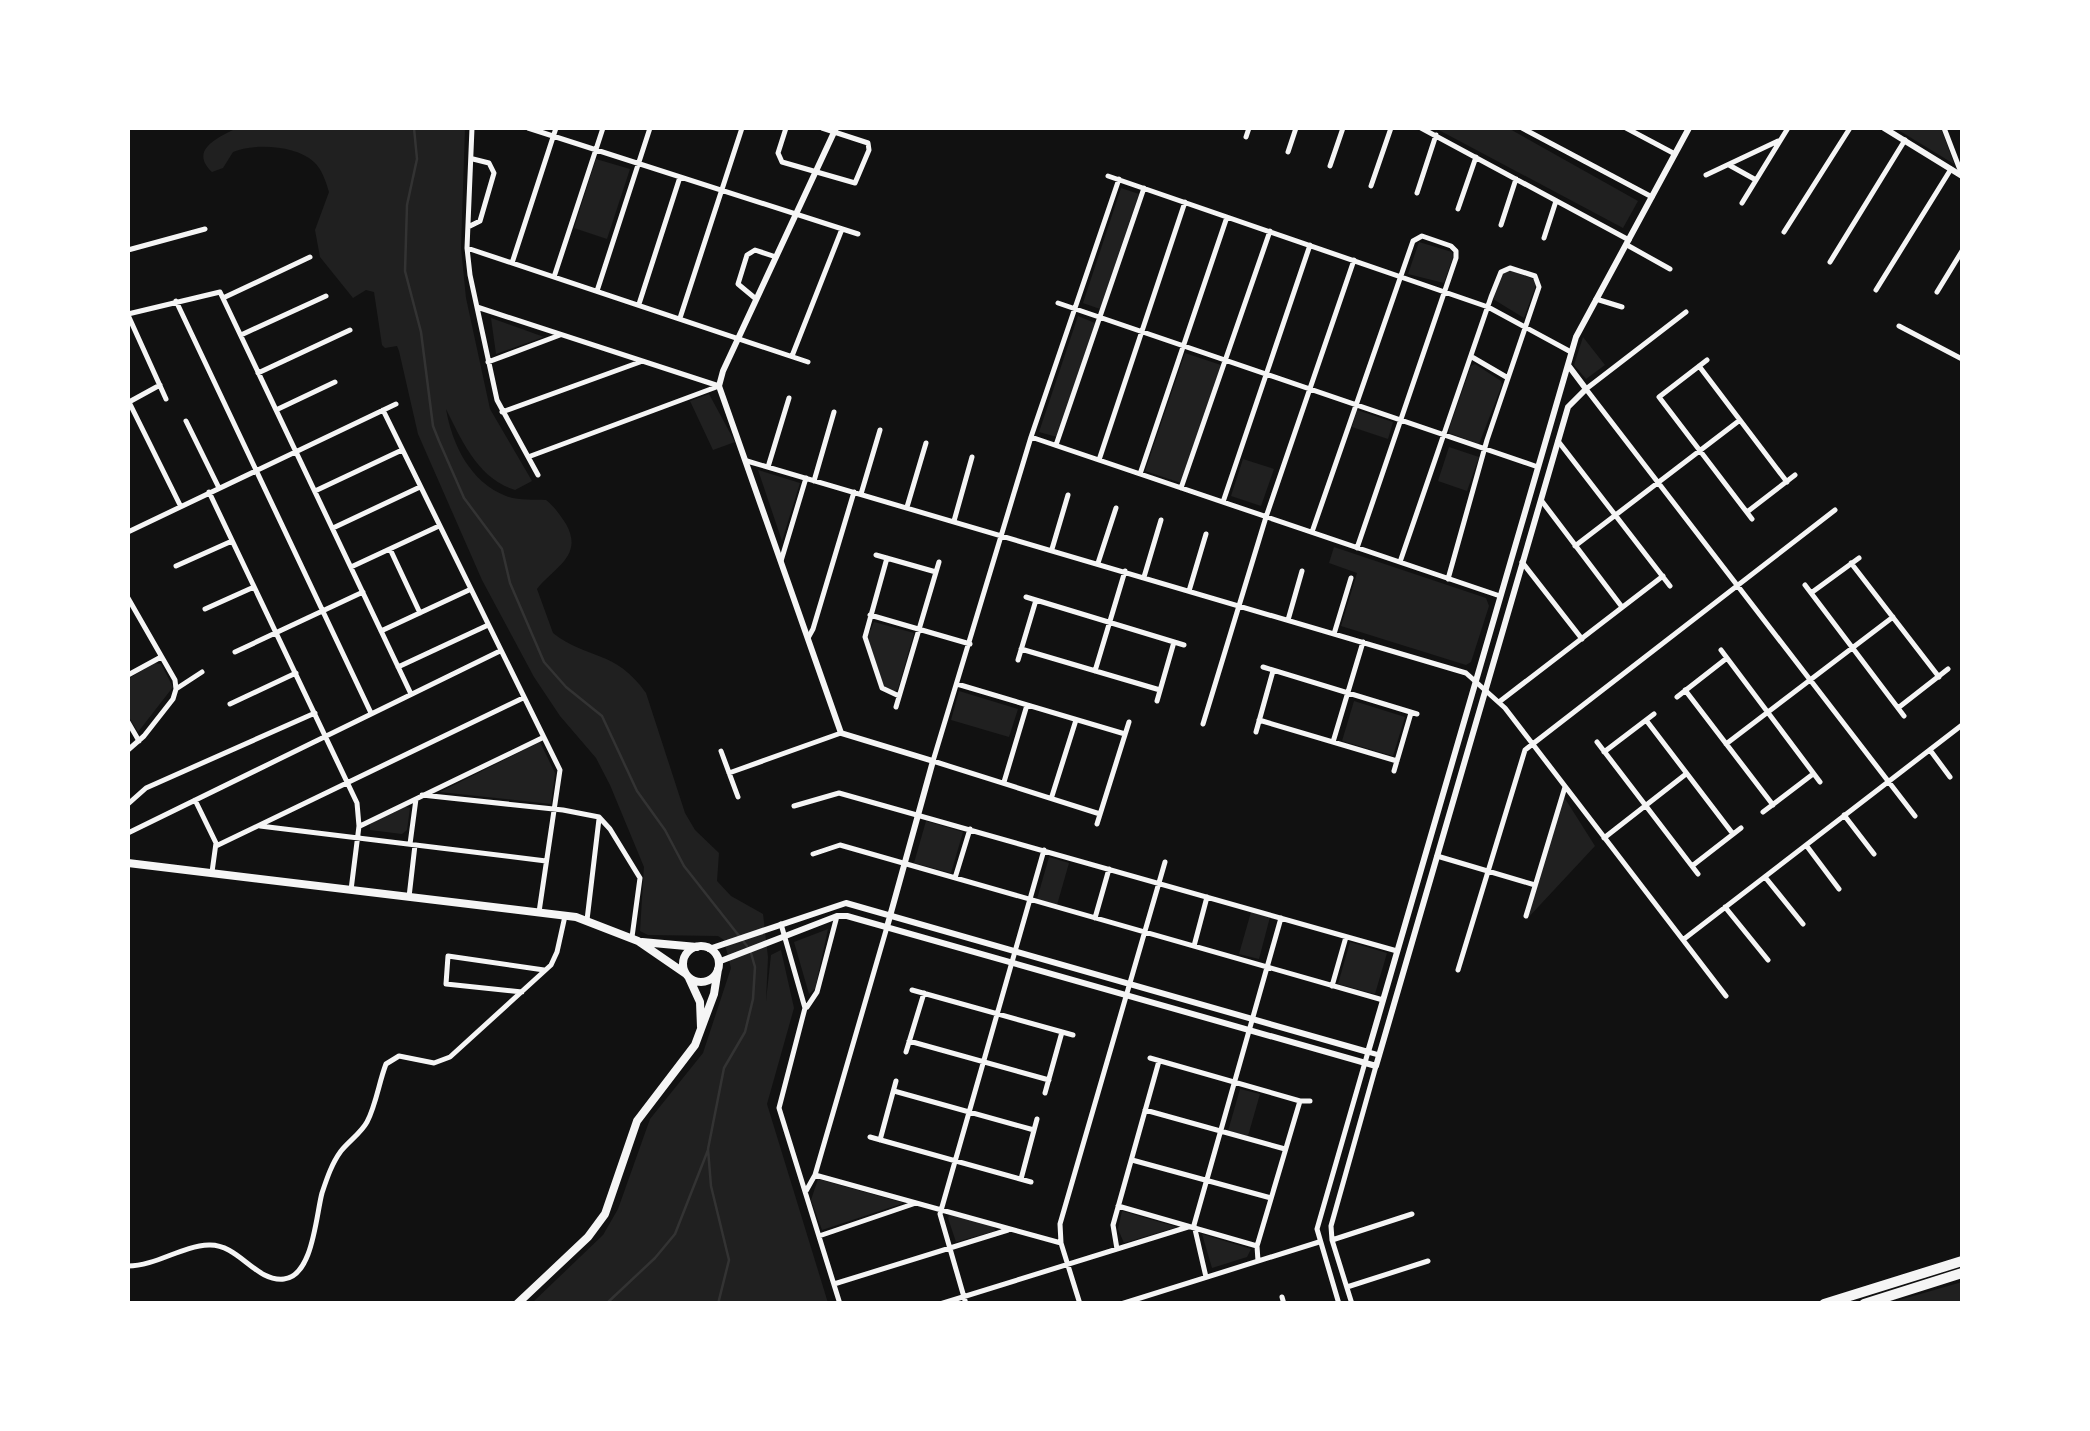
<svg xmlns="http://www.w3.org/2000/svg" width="2090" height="1431" viewBox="0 0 2090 1431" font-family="'Roboto Condensed',sans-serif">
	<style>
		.green { fill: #202020 }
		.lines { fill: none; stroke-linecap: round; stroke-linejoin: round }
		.stream { stroke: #333; stroke-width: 2.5 }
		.minor { stroke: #f5f5f5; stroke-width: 5 }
		.tertiary { stroke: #f5f5f5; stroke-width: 6 }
		.secondary { stroke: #f5f5f5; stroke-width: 8 }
		.motorway { stroke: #f5f5f5; stroke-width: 10 }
	</style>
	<rect width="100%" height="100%" fill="#111"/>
	<path class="green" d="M237 128H465L461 248 466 298 490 409 532 481 515 490C478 479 461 439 446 409 452 444 470 482 506 496 519 501 532 499 546 500 554 506 560 515 566 524 584 556 554 567 537 589L553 633C587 660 615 649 646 693L685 813 695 830 719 853 717 881 731 896 763 914 768 957 766 1001 771 955 781 950 794 1008 767 1104 828 1303H532L603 1235 618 1209 650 1119 703 1053 731 968 724 940 718 936 648 935 640 931 644 867 610 785 596 758 560 716 534 677 482 580 418 434 399 351 397 346 385 348 382 345 374 292 366 290 353 298 320 257 315 230 329 192C326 182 322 169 314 162 296 145 254 143 233 152L223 168 212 172C189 150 217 138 237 128Z
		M1435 128H1508L1638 201 1623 228Z
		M1895 128H1941L1954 164Z
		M596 159 630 169 607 239 574 228Z
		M1121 188 1139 194 1100 309 1083 303Z
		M1419 242 1452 252 1453 257 1444 283 1408 274Z
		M1509 270 1534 279 1536 285 1524 318 1493 299 1503 272Z
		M1078 316 1095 323 1057 437 1039 432Z
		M491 318 544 337 496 354Z
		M1583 337 1605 365 1586 379 1574 365Z
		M1185 353 1221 365 1181 483 1145 471Z
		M1475 364 1501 381 1502 385 1479 444 1449 433V429L1471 366Z
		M709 394 735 442 713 450 690 401Z
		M1357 410 1393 422 1388 439 1352 427Z
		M1449 447 1479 457 1467 491 1438 481Z
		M1243 459 1274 469 1261 506 1231 496Z
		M758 470 800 483 782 541Z
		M1334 547 1486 598 1489 606 1471 662 1466 665 1341 626 1357 573 1329 563Z
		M874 622 914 633 898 689 894 692 884 687 869 642 868 636Z
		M154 663 161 664 173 687 138 732 128 716V679Z
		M959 691 1018 709 1009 737 951 720Z
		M1354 701 1405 717 1393 756 1342 741Z
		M540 742 555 773 551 804 440 792Z
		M1564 797 1595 846 1526 920Z
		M404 806 410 808 407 830 402 834 370 830V823Z
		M926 821 963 832 951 873 914 863Z
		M1049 857 1069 863 1057 905 1037 899Z
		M1251 912 1270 917 1259 959 1239 954Z
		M828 929 815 989 809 994 794 942Z
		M1350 942 1387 953 1375 994 1338 984Z
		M1240 1089 1260 1094 1248 1136 1228 1131Z
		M818 1179 904 1203 822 1230 811 1200Z
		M1122 1211 1177 1227 1124 1243 1118 1229Z
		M950 1214 994 1226 995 1231 956 1242 948 1218Z
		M1202 1234 1251 1249 1247 1257 1212 1268Z
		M1962 1282V1303H1889Z"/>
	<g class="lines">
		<path class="stream" d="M414 128 417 159 407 205 405 271 421 332 433 426 439 441 464 498 502 549 510 583 544 662 566 687 602 716 637 791 665 830 684 866 747 946
			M606 1304 655 1258 675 1234 708 1150
			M718 1304 729 1260 711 1186 708 1149 724 1068 745 1032 753 999 755 967 751 953"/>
		<path class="minor" d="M472 128 467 248 470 275 497 400 538 475
			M528 128 858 234
			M786 128 778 153 782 162 855 183 869 150 868 143 822 128
			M1421 128 1629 240
			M1522 128 1652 197
			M1626 128 1675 154
			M1944 128 1962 175
			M1246 137 1249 128
			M1288 152 1296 128
			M1729 165 1756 180
			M1330 166 1343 128
			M1706 175 1778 141
			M1108 176 1488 307 1571 352
			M1371 186 1391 128
			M1417 193 1436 135
			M1742 203 1788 128
			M1458 209 1476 157
			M1501 225 1516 179
			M468 227 480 221 494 173 489 163 473 159
			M1784 232 1850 128
			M1544 238 1556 201
			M1627 245 1670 269
			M467 248 808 362
			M128 250 205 229
			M1830 262 1905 140
			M512 263 556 128
			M554 277 603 128
			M1876 290 1951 169
			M597 291 650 128
			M1937 292 1962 251
			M223 298 310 257
			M756 299 738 284 747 255 755 250 776 257
			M1596 299 1622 307
			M176 301 371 713
			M1058 303 1538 467
			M639 304 680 177
			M477 307 719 386
			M1686 312 1586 389 1915 816
			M128 314 220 292 411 694
			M128 315 166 399
			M680 318 742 128
			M1899 326 1962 359
			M241 335 326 296
			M792 356 842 229
			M1472 357 1508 378
			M1707 360 1659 397 1752 519
			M488 362 560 335
			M1699 366 1787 482
			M258 373 350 330
			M128 400 180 505
			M129 402 160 385
			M276 410 335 382
			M383 410 560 770 539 912
			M502 412 640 362
			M186 421 219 488
			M1031 437 1500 596
			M1558 441 1670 586
			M1056 445 1144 188
			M528 457 719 386
			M1099 460 1185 202
			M747 461 1466 673 1505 708 1726 996
			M768 467 789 398
			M1140 474 1227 217
			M814 481 834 412
			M1181 488 1270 231
			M315 491 402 450
			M209 492 357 803 359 826 351 890
			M861 494 880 430
			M1541 500 1622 607
			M1223 502 1310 245
			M907 507 926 443
			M1747 512 1795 475
			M954 521 972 457
			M333 528 420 487
			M128 532 396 404
			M1312 532 1413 241 1422 236 1451 246 1456 251V258L1357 548
			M1575 546 1740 420
			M390 549 420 613
			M1052 549 1068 495
			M876 555 936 572
			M887 558 865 637 882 688 899 696
			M781 561 806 478
			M1400 562 1491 297 1501 272 1510 268 1535 276 1539 287 1487 440 1448 579
			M1522 562 1582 639
			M1098 563 1116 508
			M1851 563 1939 677
			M176 566 232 541
			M351 567 439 526
			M1144 577 1161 520
			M1805 585 1904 716
			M1189 591 1206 534
			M1811 593 1859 558
			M1026 597 1184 645
			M128 598 175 680 176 689
			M205 609 254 587
			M870 615 970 644
			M1288 620 1302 571
			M381 631 469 590
			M1334 634 1351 578
			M808 638 813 629 854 492
			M1021 649 1160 690
			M1721 650 1820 782
			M235 652 363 592
			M1018 660 1036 600
			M398 667 486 626
			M1263 667 1417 714
			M1095 671 1125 571
			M128 675 161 657
			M957 684 1125 734
			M1685 690 1773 805
			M1677 697 1727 658
			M1157 701 1174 642
			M1499 702 1663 576
			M230 704 296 673
			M896 707 939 562
			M1898 708 1948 669
			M1259 720 1397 761
			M1646 720 1733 834
			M128 722 139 741
			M1203 724 1266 517 1354 260
			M1256 732 1273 671
			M1333 742 1363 642
			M1597 742 1698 874
			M1726 744 1893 617
			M128 750 144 736 173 699 176 689 202 672
			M1930 750 1950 777
			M721 751 738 797
			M1604 752 1654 714
			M1394 771 1411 713
			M729 773 841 733
			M1004 782 1027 705
			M422 795 563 810 599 817 610 829 640 878 632 937
			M1052 796 1076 720
			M195 800 216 843 212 872
			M128 804 146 788 315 713
			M794 806 839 793 1397 951
			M1763 812 1813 774
			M1100 814 933 761 1031 437 1119 179
			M1844 815 1874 854
			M1097 824 1129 722
			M260 826 546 861
			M360 826 542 738
			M128 833 500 651
			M1604 838 1686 774
			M410 844 416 799
			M1806 845 1839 889
			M216 846 523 698
			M813 854 840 845 1383 1000
			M1437 856 1535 885
			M1692 866 1741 828
			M1765 877 1803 924
			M955 878 970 829
			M409 897 415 845
			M1725 907 1768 960
			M1526 916 1565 787
			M1095 918 1109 869
			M587 920 599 819
			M781 924 805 1008 779 1108 840 1304
			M1684 939 1962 725
			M1194 946 1207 897
			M1458 970 1525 750 1835 510
			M1332 986 1346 937
			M912 990 1073 1035
			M522 992 446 984 448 956 544 970
			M807 1007 817 992 837 916
			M909 1041 1049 1080
			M906 1052 924 993
			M1150 1058 1300 1101H1310
			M894 1091 1034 1130
			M1045 1093 1062 1032
			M1145 1110 1285 1149
			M870 1137 1031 1182
			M880 1140 896 1081
			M1132 1160 1271 1198
			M815 1175 1061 1243
			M1021 1179 1037 1119
			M806 1191 815 1175 887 927
			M1118 1206 1257 1246
			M819 1236 916 1203
			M1332 1240 1412 1214
			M1117 1249 1113 1225 1159 1061
			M1258 1261 1257 1246 1300 1101
			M128 1266C156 1266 181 1246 209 1245 239 1244 255 1282 284 1279 313 1276 316 1215 322 1193 327 1178 332 1163 341 1151 349 1141 361 1133 367 1122 376 1105 379 1082 386 1064L399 1056 434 1063 450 1057 551 965 557 952 565 916
			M1206 1277 1194 1225 1281 918
			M834 1284 1008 1230
			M1347 1287 1428 1261
			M1282 1297 1284 1304
			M940 1304 1188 1227
			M966 1304 940 1214 1044 850
			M1080 1304 1061 1243 1060 1224 1165 862
			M1121 1304 1319 1242
			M1339 1304 1317 1229 1368 1052 1379 1055
			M1352 1304 1332 1240 1331 1226 1376 1066"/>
		<path class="tertiary" d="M836 128 723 371 719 386 841 733 933 761 887 927
			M1884 128 1962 176
			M709 949 846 903 1368 1052 1576 337 1689 128
			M718 962 837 916H847L1376 1066 1568 407 1586 389 1568 365"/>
		<path class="secondary" d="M128 863 576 917 638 941 686 974
			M642 942 697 947
			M683 964a18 18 0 1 1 36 0a18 18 0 1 1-36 0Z
			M689 978 700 1002 701 1027
			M517 1304 588 1237 605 1214 637 1121 695 1045 714 994 718 969"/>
		<path class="motorway" d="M1824 1304 1962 1261
			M1864 1304 1962 1273"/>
	</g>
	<rect width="2090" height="1431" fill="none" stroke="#ffffff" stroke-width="260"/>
</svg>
